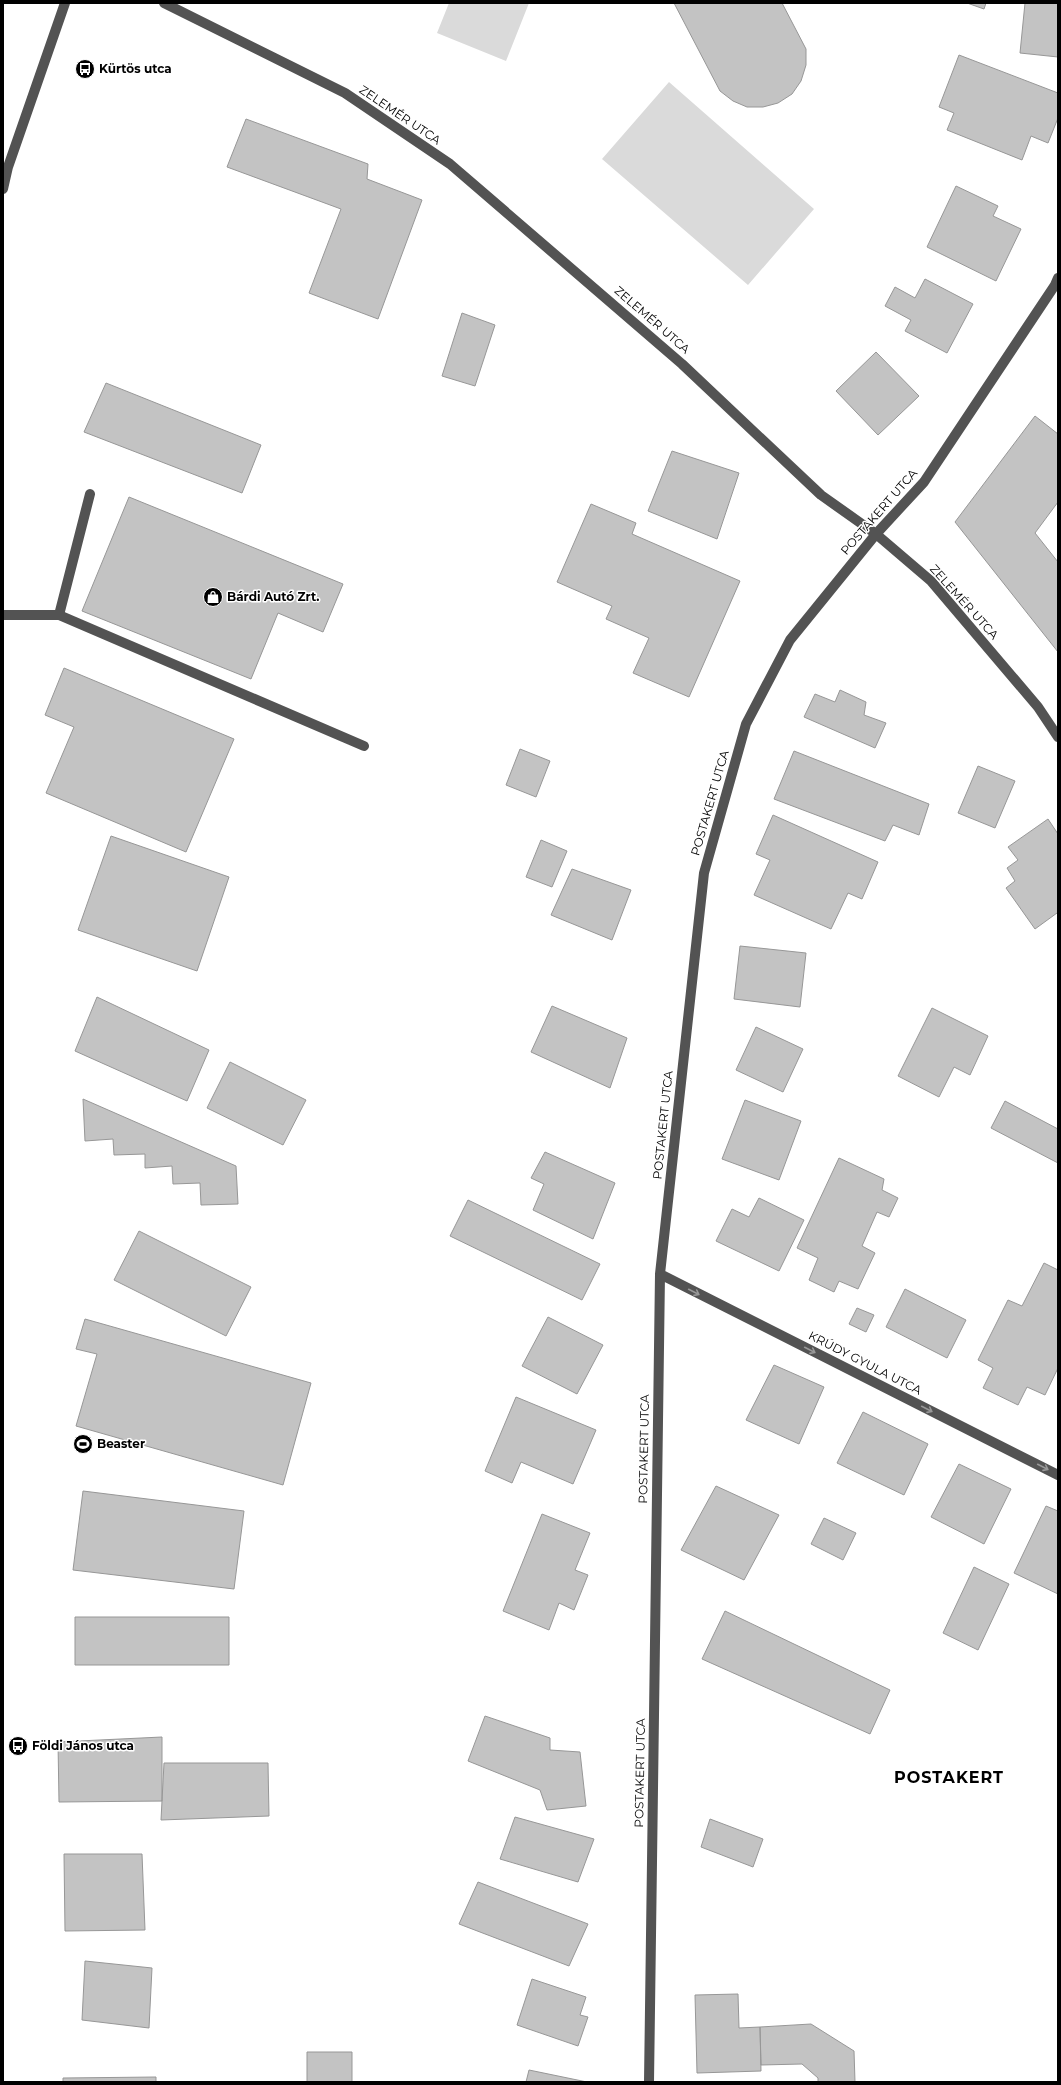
<svg xmlns="http://www.w3.org/2000/svg" width="1061" height="2085" viewBox="0 0 1061 2085" font-family="Montserrat,sans-serif">
	<style>
		.pitch { fill: #dadada }
		.building { fill: #c3c3c3; stroke: #979797 }
		.lines { fill: none; stroke-linecap: round; stroke-linejoin: round }
		.minor { stroke: #535353; stroke-width: 10 }
		.oneway { stroke: #989898 }
		.labels { text-anchor: middle; stroke-width: 3; stroke-linejoin: round; paint-order: stroke }
		.poi-label { font-size: 12px; font-weight: bold; fill: #000; stroke: #fff; text-anchor: start }
		.street-label { font-size: 12px; fill: #000; stroke: #fff }
		.district-label { font-size: 16px; font-weight: bold; letter-spacing: 1px; fill: #000; stroke: #fff }
	</style>
	<rect width="100%" height="100%" fill="#fff"/>
	<path class="pitch" d="M449 3H529L506 61 437 33Z
		M669 82 814 209 748 285 602 159Z"/>
	<path class="building" d="M674 3H782L806 49V65L801 81 792 94 778 103 763 107H747L733 101 720 91Z
		M967 3H986L984 9Z
		M1025 3H1058V57L1020 53Z
		M959 55 1058 93V118L1048 143 1031 136 1022 160 947 130 954 113 939 107Z
		M246 119 368 164 367 179 422 200 378 319 309 293 341 209 227 167Z
		M956 186 998 206 993 216 1021 229 996 281 927 247Z
		M925 279 973 304 947 353 905 331 911 320 885 306 895 287 915 298Z
		M462 313 495 325 475 386 442 376Z
		M876 352 919 396 878 435 836 391Z
		M106 383 261 445 242 493 84 432Z
		M1035 416 1058 434V502L1035 533 1058 562V652L955 522Z
		M672 451 739 473 717 539 648 511Z
		M129 497 343 584 323 632 278 613 251 679 82 611Z
		M591 504 636 523 632 534 740 581 689 697 633 673 649 638 606 619 612 606 557 582Z
		M64 668 234 739 186 852 46 793 74 727 45 715Z
		M840 690 866 702 864 715 886 723 875 748 804 717 815 694 835 702Z
		M520 749 550 761 536 797 506 785Z
		M794 751 929 804 919 835 893 825 885 841 774 799Z
		M978 766 1015 781 995 828 958 813Z
		M773 815 878 862 862 899 848 893 831 929 754 895 770 860 756 854Z
		M1048 819 1058 834V915L1057 913 1035 929 1006 888 1015 881 1007 868 1018 860 1008 847Z
		M111 836 229 877 197 971 78 930Z
		M541 840 567 851 552 887 526 877Z
		M572 869 631 890 612 940 551 915Z
		M740 946 806 953 800 1007 734 999Z
		M97 997 209 1050 187 1101 75 1051Z
		M552 1006 627 1038 610 1088 531 1052Z
		M932 1008 988 1036 970 1075 954 1067 939 1097 898 1076Z
		M756 1027 803 1049 783 1092 736 1070Z
		M230 1062 306 1100 283 1145 207 1108Z
		M83 1099 236 1166 238 1204 201 1205 200 1183 173 1184 172 1166 145 1168V1154L114 1155 113 1139 85 1141Z
		M745 1100 801 1121 779 1180 722 1159Z
		M1005 1101 1058 1129V1163L991 1128Z
		M545 1152 615 1183 593 1239 533 1210 544 1184 531 1178Z
		M839 1158 884 1179 882 1190 898 1198 889 1217 877 1212 862 1246 875 1253 858 1289 839 1281 834 1292 809 1280 818 1258 797 1248Z
		M759 1198 804 1220 779 1271 716 1241 732 1209 749 1217Z
		M468 1200 600 1264 582 1300 450 1236Z
		M139 1231 251 1287 226 1336 114 1280Z
		M1044 1263 1058 1270V1368L1045 1395 1027 1387 1018 1405 983 1388 993 1368 978 1360 1008 1300 1022 1306Z
		M905 1289 966 1320 947 1358 886 1327Z
		M857 1308 874 1315 866 1332 849 1324Z
		M548 1317 603 1345 577 1394 522 1366Z
		M85 1319 311 1383 283 1485 76 1426 97 1354 76 1349Z
		M774 1365 824 1387 799 1444 746 1420Z
		M516 1397 596 1430 573 1484 521 1462 512 1483 485 1471Z
		M863 1412 928 1444 904 1495 837 1463Z
		M959 1464 1011 1489 984 1544 931 1517Z
		M716 1486 779 1515 744 1580 681 1550Z
		M83 1491 244 1511 234 1589 73 1570Z
		M1046 1506 1058 1511V1594L1014 1573Z
		M542 1514 590 1533 575 1570 588 1575 574 1610 559 1603 549 1630 503 1611Z
		M824 1518 856 1533 843 1560 811 1544Z
		M974 1567 1009 1584 978 1650 943 1633Z
		M725 1611 890 1690 870 1734 702 1659Z
		M75 1617H229V1665H75Z
		M485 1716 550 1738V1750L580 1752 586 1806 547 1810 540 1790 468 1761Z
		M162 1737V1801L59 1802 58 1742Z
		M164 1763H268L269 1816 161 1820Z
		M515 1817 594 1839 578 1882 500 1859Z
		M710 1819 763 1839 753 1867 701 1847Z
		M64 1854H142L145 1930 65 1931Z
		M478 1882 588 1924 569 1966 459 1924Z
		M85 1961 152 1968 149 2028 82 2020Z
		M532 1979 586 1997 580 2015 588 2017 578 2046 517 2025Z
		M738 1994 739 2028 760 2027 761 2071 697 2073 695 1995Z
		M811 2024 854 2051 855 2082H818V2078L802 2064 761 2065 760 2027Z
		M307 2052H352V2082H307Z
		M529 2070 587 2082H526Z
		M156 2077V2082H63V2078Z"/>
	<g class="lines">
		<path class="minor" d="M164 3 345 93 450 164 682 364 821 495 876 534 931 581 1038 707 1058 737
			M3 189 8 167 65 3
			M3 615H59L364 746
			M59 615 90 494
			M660 1274 1058 1475
			M649 2082 660 1274 704 873 746 724 790 640 876 534 924 482 1055 285 1058 278"/>
	</g>
	<defs><path id="oneway-shaft" d="M-6 0H5M1.5-3L5.5 0L1.5 3" fill="none" stroke-width="1.6" stroke-linecap="round" stroke-linejoin="round"/></defs>
	<g class="oneway">
		<use href="#oneway-shaft" transform="translate(694 1292) rotate(27)"/>
		<use href="#oneway-shaft" transform="translate(810 1350) rotate(27)"/>
		<use href="#oneway-shaft" transform="translate(927 1409) rotate(27)"/>
		<use href="#oneway-shaft" transform="translate(1043 1467) rotate(27)"/>
	</g>
	<defs>
		<symbol id="bus-disc" viewBox="-11 -11 22 22"><circle r="9.5" fill="#000" stroke="#fff"/><path d="M-5-6H5V4H4V6H2V4H-2V6H-4V4H-5ZM-3.5-4V0h7V-4ZM-3.5 1.2v1.5H-2V1.2ZM2 1.2v1.5H3.5V1.2Z" fill="#fff"/></symbol>
		<symbol id="shop-disc" viewBox="-11 -11 22 22"><circle r="9.5" fill="#000" stroke="#fff"/><path d="M-5-2.5h2.3a2.7 3.5 0 0 1 5.4 0H5L5.5 6h-11ZM-1.5-2.5h3a1.5 2.3 0 0 0-3 0Z" fill="#fff"/></symbol>
		<symbol id="stadium-disc" viewBox="-11 -11 22 22"><circle r="9.5" fill="#000" stroke="#fff"/><path d="M0-5a6.5 5 0 1 0 0 10a6.5 5 0 1 0 0-10ZM-3.5-1.8h7v3.6h-7Z" fill="#fff"/></symbol>
	</defs>
	<g fill-rule="evenodd">
		<use href="#bus-disc" x="74" y="58" width="22" height="22"/>
		<use href="#shop-disc" x="202" y="586" width="22" height="22"/>
		<use href="#stadium-disc" x="72" y="1433" width="22" height="22"/>
		<use href="#bus-disc" x="7" y="1735" width="22" height="22"/>
	</g>
	<g class="labels">
		<g class="poi-label">
			<text x="99" y="73">Kürtös utca</text>
			<text x="227" y="601">Bárdi Autó Zrt.</text>
			<text x="97" y="1448">Beaster</text>
			<text x="32" y="1750">Földi János utca</text>
		</g>
		<g class="street-label">
			<text transform="translate(400 115) rotate(34)" y="4">ZELEMÉR UTCA</text>
			<text transform="translate(652 320) rotate(41)" y="4">ZELEMÉR UTCA</text>
			<text transform="translate(879 512) rotate(-49)" y="4">POSTAKERT UTCA</text>
			<text transform="translate(964 602) rotate(48)" y="4">ZELEMÉR UTCA</text>
			<text transform="translate(710 803) rotate(-74)" y="4">POSTAKERT UTCA</text>
			<text transform="translate(663 1125) rotate(-84)" y="4">POSTAKERT UTCA</text>
			<text transform="translate(865 1363) rotate(27)" y="4">KRÚDY GYULA UTCA</text>
			<text transform="translate(644 1449) rotate(-89)" y="4">POSTAKERT UTCA</text>
			<text transform="translate(640 1773) rotate(-89)" y="4">POSTAKERT UTCA</text>
		</g>
		<g class="district-label">
			<text x="949" y="1783">POSTAKERT</text>
		</g>
	</g>
	<rect width="1061" height="2085" fill="none" stroke="#000000" stroke-width="8"/>
</svg>
